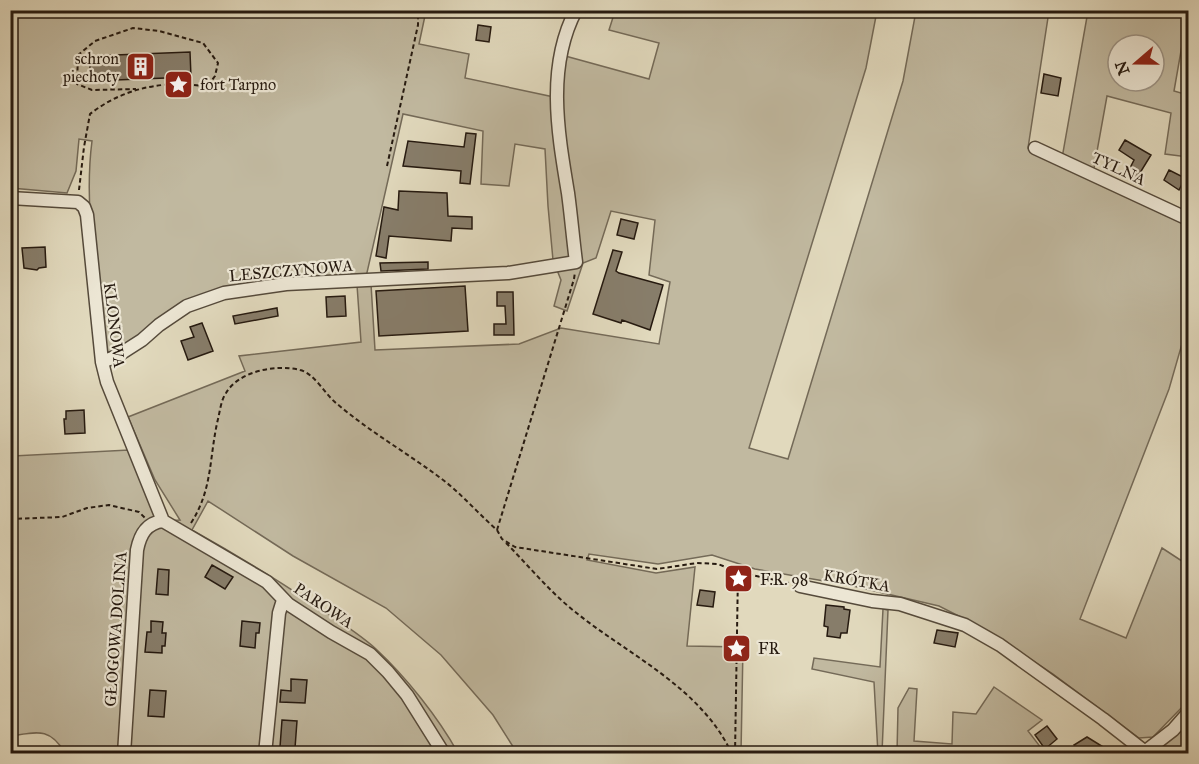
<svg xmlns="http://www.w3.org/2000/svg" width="1199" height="764" viewBox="0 0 1199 764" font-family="'IM FELL Great Primer',serif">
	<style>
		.green { fill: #c1b9a0; stroke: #746a58; stroke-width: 1.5; fill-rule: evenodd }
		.building { fill: #877d6a; stroke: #261a10; stroke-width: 1.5 }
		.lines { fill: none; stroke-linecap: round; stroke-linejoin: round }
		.minor-casing { stroke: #554a3b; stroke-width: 15 }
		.path { stroke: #261a10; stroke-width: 2; stroke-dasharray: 4.5 3; stroke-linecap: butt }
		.minor { stroke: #ece6d4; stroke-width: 12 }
		.labels { text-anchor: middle; stroke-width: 4.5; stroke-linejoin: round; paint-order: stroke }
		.poi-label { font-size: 16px; fill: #261a10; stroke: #ece6d4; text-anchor: start }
		.street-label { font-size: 16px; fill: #261a10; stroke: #ece6d4 }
	</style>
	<rect width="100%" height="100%" fill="#e1d9bd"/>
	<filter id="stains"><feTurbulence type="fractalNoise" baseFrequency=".00333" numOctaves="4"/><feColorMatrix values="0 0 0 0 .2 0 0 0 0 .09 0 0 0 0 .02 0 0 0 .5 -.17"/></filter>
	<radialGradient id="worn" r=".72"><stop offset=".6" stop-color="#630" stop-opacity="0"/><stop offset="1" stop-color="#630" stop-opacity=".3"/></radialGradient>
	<path class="green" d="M11 11H426L419 44 469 54 465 78 554 97 558 54 649 79 659 43 609 30 615 11H877L866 68 749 448 788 459 903 81 916 11H1049L1028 148 1061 164 1088 11H1188L1174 91 1188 95V157L1165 154 1171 113 1107 96 1092 179 1188 225V323L1169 389 1080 619 1126 638 1162 548 1188 565V627L1184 632 1188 636V701L1153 737 1139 738 1053 674 990 632 939 606 853 586 755 569 712 555 658 564 589 554 587 560 656 573 695 567 687 646 743 647 741 753H517L493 715 441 655 386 608 293 556 208 501 192 530C233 553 273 577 313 604 334 618 357 632 376 649 406 677 438 717 458 753H65C50 727 37 732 11 736L10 424 13 456 129 450 153 507 155 521 180 520 155 480 128 417 245 371 239 356 361 342 357 285 371 284 375 350 519 344 561 328 659 344 670 282 649 275 655 220 611 211 596 258 583 263 567 311 554 306 561 280 553 260 548 206 545 149 515 144 509 186 481 184 483 131 403 114 366 277 269 279 210 292 106 357C98 288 83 210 92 141L79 139 76 171 67 193 11 188ZM1118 45H1154V81H1118Z
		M883 609 888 610 882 753 878 754 874 682 812 669 814 658 880 667Z
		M994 687 1042 720 1028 731 1045 753H897L898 708 909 688 917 689 914 741 952 744 953 712 976 714Z
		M1188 718V753H1170L1161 746Z"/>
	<path class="building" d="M478 25 491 27 489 42 476 40Z
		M190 52 191 77 90 81V56Z
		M1044 74 1061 78 1058 96 1041 93Z
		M466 133 476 134 470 184 460 183 461 171 403 166 408 141 464 147Z
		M1125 140 1151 155 1135 181 1126 176 1134 160 1119 150Z
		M1169 170 1185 178 1179 190 1164 180Z
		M399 191 447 193 448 216 472 217V229L452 228 451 241 389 236 386 258 376 256 384 207 398 210Z
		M621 219 638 223 634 239 617 235Z
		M45 247 46 267 39 268 37 270 24 268 22 248Z
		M613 250 622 252 616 271 619 273 663 285 650 330 622 320 621 323 593 314Z
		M428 262V269L381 271 380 263Z
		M465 286 468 331 379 336 376 291Z
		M497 292H513L514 335H494V324H506L505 306H497Z
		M345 296 346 316 327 317 326 297Z
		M277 308 278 316 235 324 233 316Z
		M202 323 213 351 188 360 181 341 194 337 190 327Z
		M84 410 85 433 65 434 64 419H66V411Z
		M212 565 233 577 225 589 205 577Z
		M158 569 169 570 168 595 156 594Z
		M700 590 715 592 713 607 697 605Z
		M826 605 844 607V609L850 610 847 633H841L840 638 827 636 828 627 824 626Z
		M151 621 163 622 162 633H166L165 646H162V653L145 652 147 632H151Z
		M242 621 260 623 259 633H256L255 648 240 646Z
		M937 630 958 633 955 647 934 643Z
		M291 679 307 680 305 703 280 702 281 690 291 691Z
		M150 690 166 691 164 717 148 716Z
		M282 720 297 721 295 748 280 747Z
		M1047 726 1057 739 1045 749 1035 735Z
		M1087 737 1113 753H1080L1074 745Z"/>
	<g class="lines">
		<defs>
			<path id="minor" d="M1035 148 1188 219
				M10 198 78 202 84 207 87 215 102 362 107 382 163 521 267 582 288 604 331 632 370 654 388 672 407 695 444 754
				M102 362 117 356 142 340 159 325 187 306 224 293 286 284 508 273 576 262C573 239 571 215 568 193 558 133 546 67 576 10
				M800 586 872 601 900 604 965 625 1000 645 1103 719 1144 751
				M124 754 137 550C140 535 146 523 163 521
				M265 754 279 613 283 600
				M1142 754 1173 730 1188 713"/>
		</defs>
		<use href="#minor" class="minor-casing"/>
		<path class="path" d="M387 166 418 25V10
			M79 190 84 147 90 114C123 88 166 79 207 87L215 76 218 63 203 43 159 31 133 28 95 41 78 55 77 84 92 90 136 89
			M10 519 62 517 87 508 109 505 139 512 145 518
			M191 523C213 489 209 457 218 419 220 411 221 400 226 393 239 371 276 364 300 370 314 373 325 394 336 403 371 433 411 455 447 483 464 497 480 515 497 530L502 539 515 547 657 569 697 563 718 564 738 572 789 583
			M497 530 574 279 575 272
			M506 543C528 565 549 591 574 611 628 655 701 687 732 754
			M1168 748 1188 753
			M735 754 738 572"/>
		<use href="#minor" class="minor"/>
	</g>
	<defs>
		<symbol id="building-square" viewBox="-11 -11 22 22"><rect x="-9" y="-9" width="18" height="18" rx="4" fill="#8f2418" stroke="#ece6d4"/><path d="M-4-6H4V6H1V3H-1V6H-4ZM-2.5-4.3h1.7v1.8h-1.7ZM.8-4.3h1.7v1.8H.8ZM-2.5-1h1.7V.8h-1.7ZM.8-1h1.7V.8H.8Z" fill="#fff"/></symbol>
		<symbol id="sight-square" viewBox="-11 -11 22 22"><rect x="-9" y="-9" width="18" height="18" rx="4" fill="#8f2418" stroke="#ece6d4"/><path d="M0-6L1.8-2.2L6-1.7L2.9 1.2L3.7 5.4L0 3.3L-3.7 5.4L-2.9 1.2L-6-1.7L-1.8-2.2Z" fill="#fff"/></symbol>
	</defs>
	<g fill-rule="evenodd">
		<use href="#building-square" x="124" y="50" width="33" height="33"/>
		<use href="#sight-square" x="162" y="68" width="33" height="33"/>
		<use href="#sight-square" x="722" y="562" width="33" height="33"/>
		<use href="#sight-square" x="720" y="632" width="33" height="33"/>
	</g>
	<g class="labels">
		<g class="poi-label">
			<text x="119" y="64" text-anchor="end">schron<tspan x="119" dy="18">piechoty</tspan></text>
			<text x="200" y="90">fort Tarpno</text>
			<text x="760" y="585">F.R. 98</text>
			<text x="758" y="654">FR</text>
		</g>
		<g class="street-label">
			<text transform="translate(1119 168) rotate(25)" y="6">TYLNA</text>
			<text transform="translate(291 270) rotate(-5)" y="6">LESZCZYNOWA</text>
			<text transform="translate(115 325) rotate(83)" y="6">KLONOWA</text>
			<text transform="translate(857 580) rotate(10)" y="6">KRÓTKA</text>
			<text transform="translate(324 605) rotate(34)" y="6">PAROWA</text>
			<text transform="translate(115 629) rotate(-86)" y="6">GŁOGOWA DOLINA</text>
		</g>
	</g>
	<rect width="1199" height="764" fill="none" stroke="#e1d9bd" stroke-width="36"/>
	<rect x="12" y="12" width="1175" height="740" fill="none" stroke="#261a10" stroke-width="3"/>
	<rect x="18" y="18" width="1163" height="728" fill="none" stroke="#261a10" stroke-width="1.5"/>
	<g transform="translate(1136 63) rotate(250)"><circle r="28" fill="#ece6d4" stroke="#9d9486" stroke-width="1.5"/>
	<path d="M0-4.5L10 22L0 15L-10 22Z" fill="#8f2418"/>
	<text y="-9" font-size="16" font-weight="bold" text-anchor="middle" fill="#261a10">N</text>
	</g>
	<rect width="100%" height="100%" filter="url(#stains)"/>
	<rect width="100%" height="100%" fill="url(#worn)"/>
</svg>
